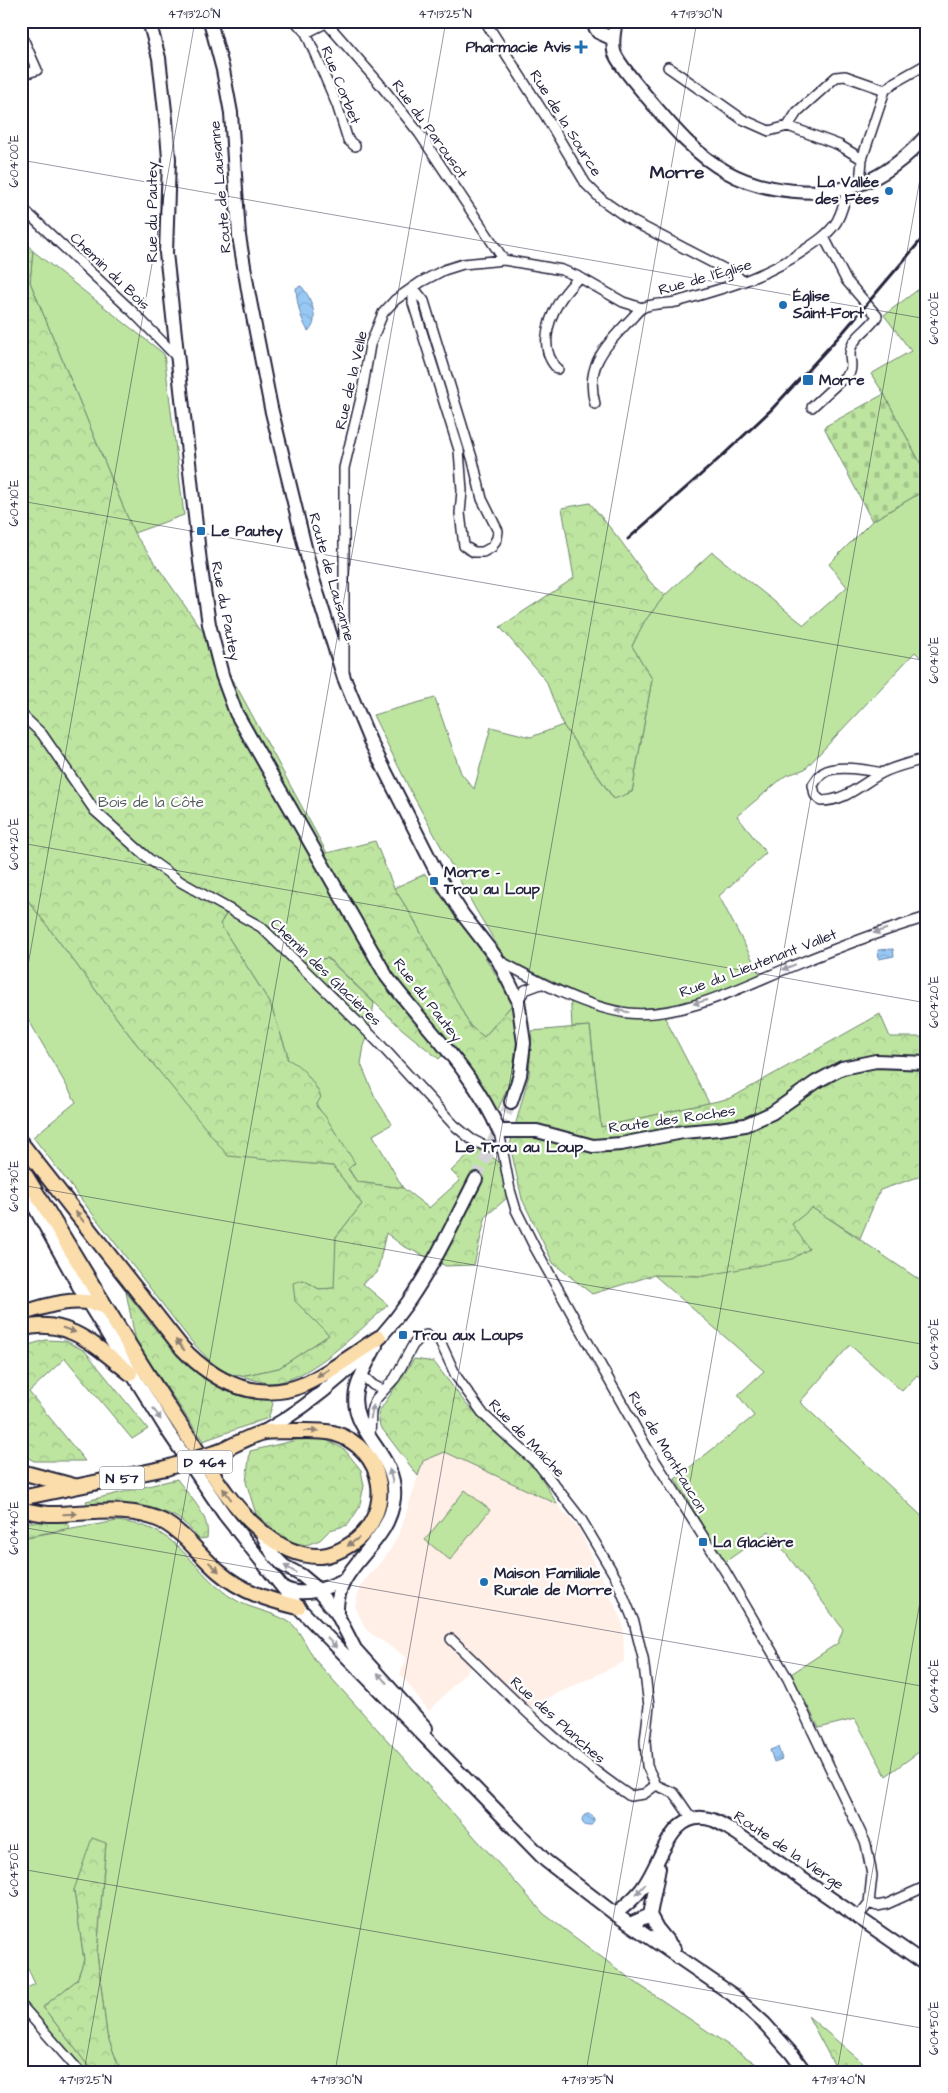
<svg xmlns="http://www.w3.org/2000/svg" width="948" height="2093" viewBox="0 0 948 2093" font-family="'Architects Daughter',sans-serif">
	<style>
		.built { fill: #ffefe7 }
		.green { fill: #bde5a0; stroke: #70846e }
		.forest { fill: url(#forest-crowns); stroke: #70846e }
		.cemetery { fill: url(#cemetery-stones); stroke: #70846e }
		.water { fill: url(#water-waves); stroke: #6986ab }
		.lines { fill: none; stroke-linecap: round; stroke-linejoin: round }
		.secondary-tunnel { stroke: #d3d3d8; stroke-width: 12; stroke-dasharray: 12 6; stroke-linecap: butt }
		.street-casing { stroke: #22223b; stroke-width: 12 }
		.secondary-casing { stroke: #22223b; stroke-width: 16 }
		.primary-casing { stroke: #22223b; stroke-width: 18 }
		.street { stroke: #fff; stroke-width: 9 }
		.secondary { stroke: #fff; stroke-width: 12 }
		.primary { stroke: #fbddab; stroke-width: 14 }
		.rail { stroke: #22223b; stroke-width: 3 }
		.primary-bridge-casing { stroke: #22223b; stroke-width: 18; stroke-linecap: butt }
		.primary-bridge { stroke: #fbddab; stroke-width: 14 }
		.oneway { fill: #9c9ca7 }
		.oneway2 { fill: #8e8073 }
		.ticks { fill: none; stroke: #22223b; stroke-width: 1; stroke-opacity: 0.45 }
		.poi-dot { fill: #1f6fb2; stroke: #fff; stroke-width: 2 }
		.labels { text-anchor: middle; stroke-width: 4.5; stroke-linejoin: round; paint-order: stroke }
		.shield { fill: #fff; stroke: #646476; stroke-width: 1 }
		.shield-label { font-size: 14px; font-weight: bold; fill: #22223b }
		.poi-label { font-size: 15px; font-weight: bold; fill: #22223b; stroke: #fff; text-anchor: start }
		.street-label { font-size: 15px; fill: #22223b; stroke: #fff }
		.park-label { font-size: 15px; fill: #505c59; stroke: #fff }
		.neighbourhood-label { font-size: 16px; font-weight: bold; fill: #22223b; stroke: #fff }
		.quarter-label { font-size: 18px; font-weight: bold; fill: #22223b; stroke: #fff }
		.neatline { fill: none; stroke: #22223b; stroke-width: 2 }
		.ticks-label { font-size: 12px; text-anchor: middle; fill: #22223b }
	</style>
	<defs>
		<pattern id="forest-crowns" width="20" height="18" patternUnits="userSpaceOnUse" patternTransform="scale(1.25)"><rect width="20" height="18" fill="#bde5a0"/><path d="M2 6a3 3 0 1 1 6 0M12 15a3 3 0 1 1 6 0" fill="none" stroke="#a2c48b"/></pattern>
		<pattern id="cemetery-stones" width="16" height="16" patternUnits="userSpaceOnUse" patternTransform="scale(1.25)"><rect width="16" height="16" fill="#bde5a0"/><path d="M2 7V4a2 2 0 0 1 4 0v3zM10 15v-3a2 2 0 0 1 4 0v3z" fill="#a2c48b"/></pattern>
		<pattern id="water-waves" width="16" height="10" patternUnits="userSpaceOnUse" patternTransform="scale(1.25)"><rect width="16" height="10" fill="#98c9f5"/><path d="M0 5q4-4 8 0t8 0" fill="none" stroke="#83acd3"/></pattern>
	</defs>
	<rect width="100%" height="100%" fill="#fff"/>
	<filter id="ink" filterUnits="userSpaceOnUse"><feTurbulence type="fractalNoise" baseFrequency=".02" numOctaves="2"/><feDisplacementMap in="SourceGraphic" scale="10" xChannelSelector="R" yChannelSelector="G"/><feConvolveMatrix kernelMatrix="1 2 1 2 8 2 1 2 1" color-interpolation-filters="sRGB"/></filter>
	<g filter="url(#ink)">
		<path class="built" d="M444 1452 557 1504 579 1529 623 1624 624 1662 529 1707 480 1661 471 1667 429 1711 400 1674 407 1658 366 1630 355 1606 360 1586 389 1552 400 1532 423 1461Z"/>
		<path class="green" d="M33 251 164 354 184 515 134 533 30 282Z
			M927 283V476L884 394 871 374 911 351 884 315Z
			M927 489V664L915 652 805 769 785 776 737 816 766 853 719 896 760 974 665 1018 709 1103 601 1127 590 1026 572 1027 570 990 505 958 476 910 411 792 373 715 435 698 461 773 474 789 491 727 531 737 563 725 613 798 632 792 652 679 632 646 644 622 665 595 712 552 804 625 847 587 829 564 872 521Z
			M425 874C455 916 490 957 512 1005L484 1037 470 1026 413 918 394 888Z
			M21 891 131 1037 228 1155 333 1166 362 1204 336 1237 335 1288 319 1289 303 1280 295 1301 329 1335 279 1368 241 1376 226 1373 210 1361 191 1341 33 1137 76 1102 21 1007Z
			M232 905 275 930 302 962 327 958 374 1003 370 1030 364 1046 361 1064 375 1097 392 1124 373 1135 403 1188 357 1182 348 1168 354 1163 287 1059V1053L270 1003 220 924Z
			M812 1207 927 1285V1384L917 1375 902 1391 850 1345 800 1402 927 1521V1746L886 1776 855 1719 819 1728 791 1674 838 1643 843 1629 769 1531 725 1562 675 1479 754 1416 738 1395 764 1371 654 1275 704 1276 792 1224Z
			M465 1490 490 1510 450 1560 425 1540Z
			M117 1521C131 1523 145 1525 158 1532 189 1549 206 1585 239 1602 255 1610 277 1613 292 1624 300 1631 309 1651 315 1660L544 1914 632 1980 768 2072H121L107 2035 97 1953 106 1843 74 1890 84 1960 77 1980 43 2007 93 2072H74L40 2027 21 2011V1991L35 1984 21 1953V1538Z"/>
		<path class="forest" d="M21 237 33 251 30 282 134 533 220 656 327 853 375 841 394 888 413 918 470 1026 484 1037 512 1005 519 1028 513 1075 496 1114 451 1046 439 1059 402 1029 328 958 302 962 275 930 231 905 220 924 270 1003 287 1053V1059C302 1065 314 1082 321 1097L316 1106 325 1116 355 1163 348 1169 357 1182 403 1188 429 1208 460 1180 451 1171 477 1146 499 1162 507 1198 486 1216 474 1265 446 1266 403 1246 386 1233 377 1273 362 1283 388 1305C362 1328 307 1383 271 1383 262 1383 250 1378 241 1376L279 1368 329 1335 295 1301 293 1283 303 1280 319 1289 334 1288 336 1237 362 1204 333 1166 228 1156 131 1037 21 891Z
			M590 503 620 540 651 583 665 595 644 622 632 646 652 679 632 792 614 799 563 725 546 681 500 627 574 578 562 508Z
			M880 1014 890 1037H927V1174L880 1190 860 1238 812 1208 792 1224 809 1249 792 1259 704 1276 654 1275 592 1294 553 1263 522 1199 510 1145 529 1075 532 1031 590 1026 601 1127 731 1098Z
			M126 1292 159 1334 203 1378 240 1394 270 1399 273 1404 268 1418 203 1441 136 1342Z
			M46 1340 66 1341 85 1351 148 1429 132 1439 65 1358 29 1392 85 1461H34L21 1454V1347Z
			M414 1359 434 1362 466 1404 535 1467 557 1504 445 1452 423 1461 418 1476 380 1426 378 1413Z
			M324 1439 344 1449 361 1470 364 1486 359 1508 348 1525 330 1530 320 1540 306 1545 287 1541 256 1514 246 1482 250 1451 297 1440Z
			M177 1479C189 1496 211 1516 207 1538L199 1539C194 1534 189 1526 183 1522 159 1502 116 1509 88 1505L86 1501Z
			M21 1522H66L70 1528 21 1538Z
			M92 1838 106 1843 97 1953 107 2035 121 2072H93L43 2007 77 1980 84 1960 74 1890Z
			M808 2016 871 2070V2072H838Z"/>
		<path class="cemetery" d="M884 394 927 476V489L872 521 824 427Z"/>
		<path class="water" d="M301 286C311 296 321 323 308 331 300 317 297 304 296 288Z
			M893 949 894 956 879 959 878 950Z
			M778 1747 782 1759 774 1762 770 1750Z
			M582 1820a6 6 0 1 1 12 0a6 6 0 1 1-12 0Z"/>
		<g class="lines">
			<path class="secondary-tunnel" d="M476 1179 511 1102"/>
			<defs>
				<path id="street" d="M295 21 306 33 326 23
					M325 21 379 83 419 133 504 260
					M485 21 545 115 586 184 602 200 632 221 736 275 743 282
					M306 33 337 105 348 140 355 146
					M21 34 37 70 21 75
					M668 67 742 119 769 131 788 126 839 145 862 159
					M788 126 797 112 836 77 845 76 885 90
					M860 184 862 159 885 90 895 82 927 64
					M21 207 131 310 177 357
					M413 287 424 301 473 461 482 499 498 531 497 538 492 547 483 552H474L464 546 460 513 462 491 459 450 413 303Z
					M558 369C539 351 547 322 559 302 564 293 572 285 579 277
					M595 404C585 368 603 349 626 324 631 320 637 311 642 308 651 303 666 304 676 302 724 288 765 278 806 249 818 241 830 233 837 221 843 210 845 200 847 188
					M812 407 850 372C853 364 848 356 851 348 855 335 871 328 877 316L846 280 824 237
					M344 671V468L361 398 370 345 383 313 395 300 421 282 444 270 463 264 504 260 562 270 579 277 623 302 642 308
					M21 714 42 734 95 811 149 859 181 882 261 927 377 1041 454 1125 471 1139 485 1146 502 1148
					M882 773C867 770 836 764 823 773 818 776 816 781 813 785L815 795 821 801C846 801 861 784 882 773 895 766 912 763 927 758
					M498 960C535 980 586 1008 628 1013 683 1019 745 985 795 965 839 947 881 931 927 917
					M518 1000 525 990 541 984
					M499 1131 510 1190 516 1210 534 1246 647 1448 725 1571 788 1679 866 1844 872 1875 869 1903 858 1917
					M362 1375 373 1385 383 1390
					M370 1438 371 1411 375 1400 395 1378 413 1345 421 1337 426 1335 439 1339 456 1376 484 1415 539 1465 581 1519 616 1578 634 1622 643 1658 649 1706 645 1741 647 1766 656 1785 674 1793 692 1819
					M451 1639C508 1694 564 1752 630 1796L644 1794 656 1785
					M869 1903 877 1906 887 1904 927 1886
					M21 2005 80 2072"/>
				<path id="secondary" d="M149 21 159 58 166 120 169 159 166 253 200 562 209 624 222 675 236 713 387 977C424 1026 475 1073 499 1131H537L593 1146 621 1144 683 1132 719 1129 745 1125 772 1113 816 1082 842 1068 876 1061 927 1063
					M210 21 223 70 231 113 239 236 249 296 271 408 312 576 344 678 370 741 440 879 463 915 498 960 518 1000 524 1043 520 1075 511 1102
					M591 21 598 32 613 39
					M616 21C614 31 612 42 614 51 616 62 644 93 652 103 674 129 697 156 727 172 762 192 822 198 860 184 885 175 909 155 927 135
					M21 1183 87 1301 167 1430 224 1514 298 1607 546 1861 615 1914 733 1995 765 2024 792 2054 805 2072
					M262 1433C318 1401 371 1355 408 1302 435 1263 455 1220 476 1179
					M260 1530 273 1555 284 1566 301 1575 313 1585 337 1614 355 1649 426 1728
					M284 1588C304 1598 324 1589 344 1580
					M337 1614C334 1564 389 1548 394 1498 398 1452 348 1433 356 1391 359 1376 369 1360 376 1346
					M615 1914C625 1906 638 1896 645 1884 662 1860 672 1806 713 1820 721 1823 729 1829 736 1833L927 1965
					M650 1915 657 1928 674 1949
					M630 1924 650 1915 659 1868"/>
				<path id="primary" d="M21 1143 182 1348C214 1382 258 1404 305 1384 331 1372 355 1353 379 1338
					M21 1168C75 1255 126 1344 183 1429 206 1463 228 1503 260 1530 277 1545 298 1557 321 1556 332 1555 342 1550 351 1544 396 1514 386 1448 333 1433 320 1430 307 1431 293 1431 283 1432 271 1430 261 1433 248 1437 234 1445 221 1451
					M21 1314C47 1305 79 1295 105 1307
					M21 1329C66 1315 97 1347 130 1373
					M21 1472 74 1486
					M21 1498 166 1468
					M21 1510C31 1511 42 1514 52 1514 87 1514 129 1505 162 1521 185 1533 200 1556 219 1572 242 1592 269 1600 298 1607"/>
			</defs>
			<use href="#street" class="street-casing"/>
			<use href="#secondary" class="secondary-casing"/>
			<use href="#primary" class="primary-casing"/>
			<use href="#street" class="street"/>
			<use href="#secondary" class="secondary"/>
			<use href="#primary" class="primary"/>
			<path class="rail" d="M628 539 722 456 771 410 844 331 927 233"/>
			<defs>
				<path id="primary-bridge" d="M166 1468 221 1451"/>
			</defs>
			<use href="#primary-bridge" class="primary-bridge-casing"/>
			<use href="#primary-bridge" class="primary-bridge"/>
		</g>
		<defs><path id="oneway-solid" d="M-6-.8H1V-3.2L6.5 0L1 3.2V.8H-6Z" transform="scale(1.25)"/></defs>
		<g class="oneway">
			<use href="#oneway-solid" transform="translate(880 931) rotate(163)"/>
			<use href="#oneway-solid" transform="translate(789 967) rotate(158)"/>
			<use href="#oneway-solid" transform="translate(700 1002) rotate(164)"/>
			<use href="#oneway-solid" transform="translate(622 1011) rotate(-171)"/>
			<use href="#oneway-solid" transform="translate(372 1412) rotate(-78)"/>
			<use href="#oneway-solid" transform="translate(157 1414) rotate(57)"/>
			<use href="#oneway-solid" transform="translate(391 1476) rotate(-104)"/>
			<use href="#oneway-solid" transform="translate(290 1569) rotate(-148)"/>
			<use href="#oneway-solid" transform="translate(332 1643) rotate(46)"/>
			<use href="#oneway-solid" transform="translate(382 1678) rotate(-133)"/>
			<use href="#oneway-solid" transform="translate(641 1889) rotate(132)"/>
		</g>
		<g class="oneway2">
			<use href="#oneway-solid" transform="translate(80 1217) rotate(-128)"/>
			<use href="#oneway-solid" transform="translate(69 1330) rotate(19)"/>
			<use href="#oneway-solid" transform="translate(180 1345) rotate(-130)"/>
			<use href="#oneway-solid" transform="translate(323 1373) rotate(148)"/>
			<use href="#oneway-solid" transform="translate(311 1431)"/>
			<use href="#oneway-solid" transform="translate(227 1494) rotate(-127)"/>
			<use href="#oneway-solid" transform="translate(70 1514) rotate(-1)"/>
			<use href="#oneway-solid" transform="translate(353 1542) rotate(144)"/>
			<use href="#oneway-solid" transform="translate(214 1567) rotate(43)"/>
		</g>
	</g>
	<path class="ticks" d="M21 160 927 319M21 501 927 661M21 843 927 1003M21 1005 195 21M21 1185 927 1345M21 1527 927 1687M21 1869 927 2029M84 2072 446 21M335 2072 697 21M586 2072 927 139M837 2072 927 1562"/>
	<g class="poi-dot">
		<path d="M578.5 39.5h5v5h5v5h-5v5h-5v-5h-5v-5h5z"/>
		<circle cx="889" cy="191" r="5"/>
		<circle cx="783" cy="305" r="5"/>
		<rect x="802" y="374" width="12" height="12" rx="2.5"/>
		<rect x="196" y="526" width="10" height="10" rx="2.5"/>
		<rect x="429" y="876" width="10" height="10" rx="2.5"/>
		<rect x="398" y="1330" width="10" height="10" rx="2.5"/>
		<rect x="698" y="1537" width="10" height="10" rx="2.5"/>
		<circle cx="484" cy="1582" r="5"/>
	</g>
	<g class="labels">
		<g class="shield">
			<rect x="177.5" y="1450.5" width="55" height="23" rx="4"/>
			<rect x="99.5" y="1466.5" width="45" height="23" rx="4"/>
		</g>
		<g class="shield-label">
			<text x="205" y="1467">D 464</text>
			<text x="122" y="1483">N 57</text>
		</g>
		<g class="poi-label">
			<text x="571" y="52" text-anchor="end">Pharmacie Avis</text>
			<text x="879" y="187" text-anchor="end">La Vallée<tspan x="879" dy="17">des Fées</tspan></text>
			<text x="793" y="301">Église<tspan x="793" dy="17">Saint-Fort</tspan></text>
			<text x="819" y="385">Morre</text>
			<text x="211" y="536">Le Pautey</text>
			<text x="444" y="877">Morre -<tspan x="444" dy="17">Trou au Loup</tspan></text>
			<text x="413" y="1340">Trou aux Loups</text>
			<text x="713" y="1547">La Glacière</text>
			<text x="494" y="1578">Maison Familiale<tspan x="494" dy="17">Rurale de Morre</tspan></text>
		</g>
		<g class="street-label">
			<text transform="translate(341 85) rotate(68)" y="5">Rue Corbet</text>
			<text transform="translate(566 123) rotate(58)" y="5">Rue de la Source</text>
			<text transform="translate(430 129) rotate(54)" y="5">Rue du Parousot</text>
			<text transform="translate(220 187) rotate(-95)" y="5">Route de Lausanne</text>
			<text transform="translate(152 212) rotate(-90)" y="5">Rue du Pautey</text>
			<text transform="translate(110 271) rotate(44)" y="5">Chemin du Bois</text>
			<text transform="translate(705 277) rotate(-16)" y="5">Rue de l'Église</text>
			<text transform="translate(351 380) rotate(-77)" y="5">Rue de la Velle</text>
			<text transform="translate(332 577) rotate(74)" y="5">Route de Lausanne</text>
			<text transform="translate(226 611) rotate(79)" y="5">Rue du Pautey</text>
			<text transform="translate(758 963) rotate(-21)" y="5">Rue du Lieutenant Vallet</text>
			<text transform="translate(326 972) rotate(44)" y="5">Chemin des Glacières</text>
			<text transform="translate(428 1000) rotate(52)" y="5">Rue du Pautey</text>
			<text transform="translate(672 1119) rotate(-8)" y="5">Route des Roches</text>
			<text transform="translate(527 1438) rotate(46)" y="5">Rue de Maiche</text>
			<text transform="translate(668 1452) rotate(59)" y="5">Rue de Montfaucon</text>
			<text transform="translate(558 1720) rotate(42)" y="5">Rue des Planches</text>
			<text transform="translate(789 1850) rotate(34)" y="5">Route de la Vierge</text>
		</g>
		<g class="park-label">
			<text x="151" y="807">Bois de la Côte</text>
		</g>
		<g class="neighbourhood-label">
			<text x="519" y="1152">Le Trou au Loup</text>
		</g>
		<g class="quarter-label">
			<text x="677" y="178">Morre</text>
		</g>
	</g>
	<rect width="948" height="2093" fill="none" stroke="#fff" stroke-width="55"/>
	<rect x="28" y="28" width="892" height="2038" class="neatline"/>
	<g class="ticks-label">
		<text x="194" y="18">47°13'20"N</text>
		<text x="445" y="18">47°13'25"N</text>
		<text x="696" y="18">47°13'30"N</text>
		<text transform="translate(14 161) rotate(-90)" y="4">6°04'00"E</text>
		<text transform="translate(934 318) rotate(-90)" y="4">6°04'00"E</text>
		<text transform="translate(14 503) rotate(-90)" y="4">6°04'10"E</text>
		<text transform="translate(934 660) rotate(-90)" y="4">6°04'10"E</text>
		<text transform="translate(14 844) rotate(-90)" y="4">6°04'20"E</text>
		<text transform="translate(934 1002) rotate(-90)" y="4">6°04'20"E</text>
		<text transform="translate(14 1186) rotate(-90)" y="4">6°04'30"E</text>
		<text transform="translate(934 1344) rotate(-90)" y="4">6°04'30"E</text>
		<text transform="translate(14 1528) rotate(-90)" y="4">6°04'40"E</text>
		<text transform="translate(934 1686) rotate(-90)" y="4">6°04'40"E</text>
		<text transform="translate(14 1870) rotate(-90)" y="4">6°04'50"E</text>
		<text transform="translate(934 2028) rotate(-90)" y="4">6°04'50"E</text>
		<text x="85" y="2084">47°13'25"N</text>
		<text x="336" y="2084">47°13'30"N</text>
		<text x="587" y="2084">47°13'35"N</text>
		<text x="838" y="2084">47°13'40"N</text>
	</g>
</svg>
